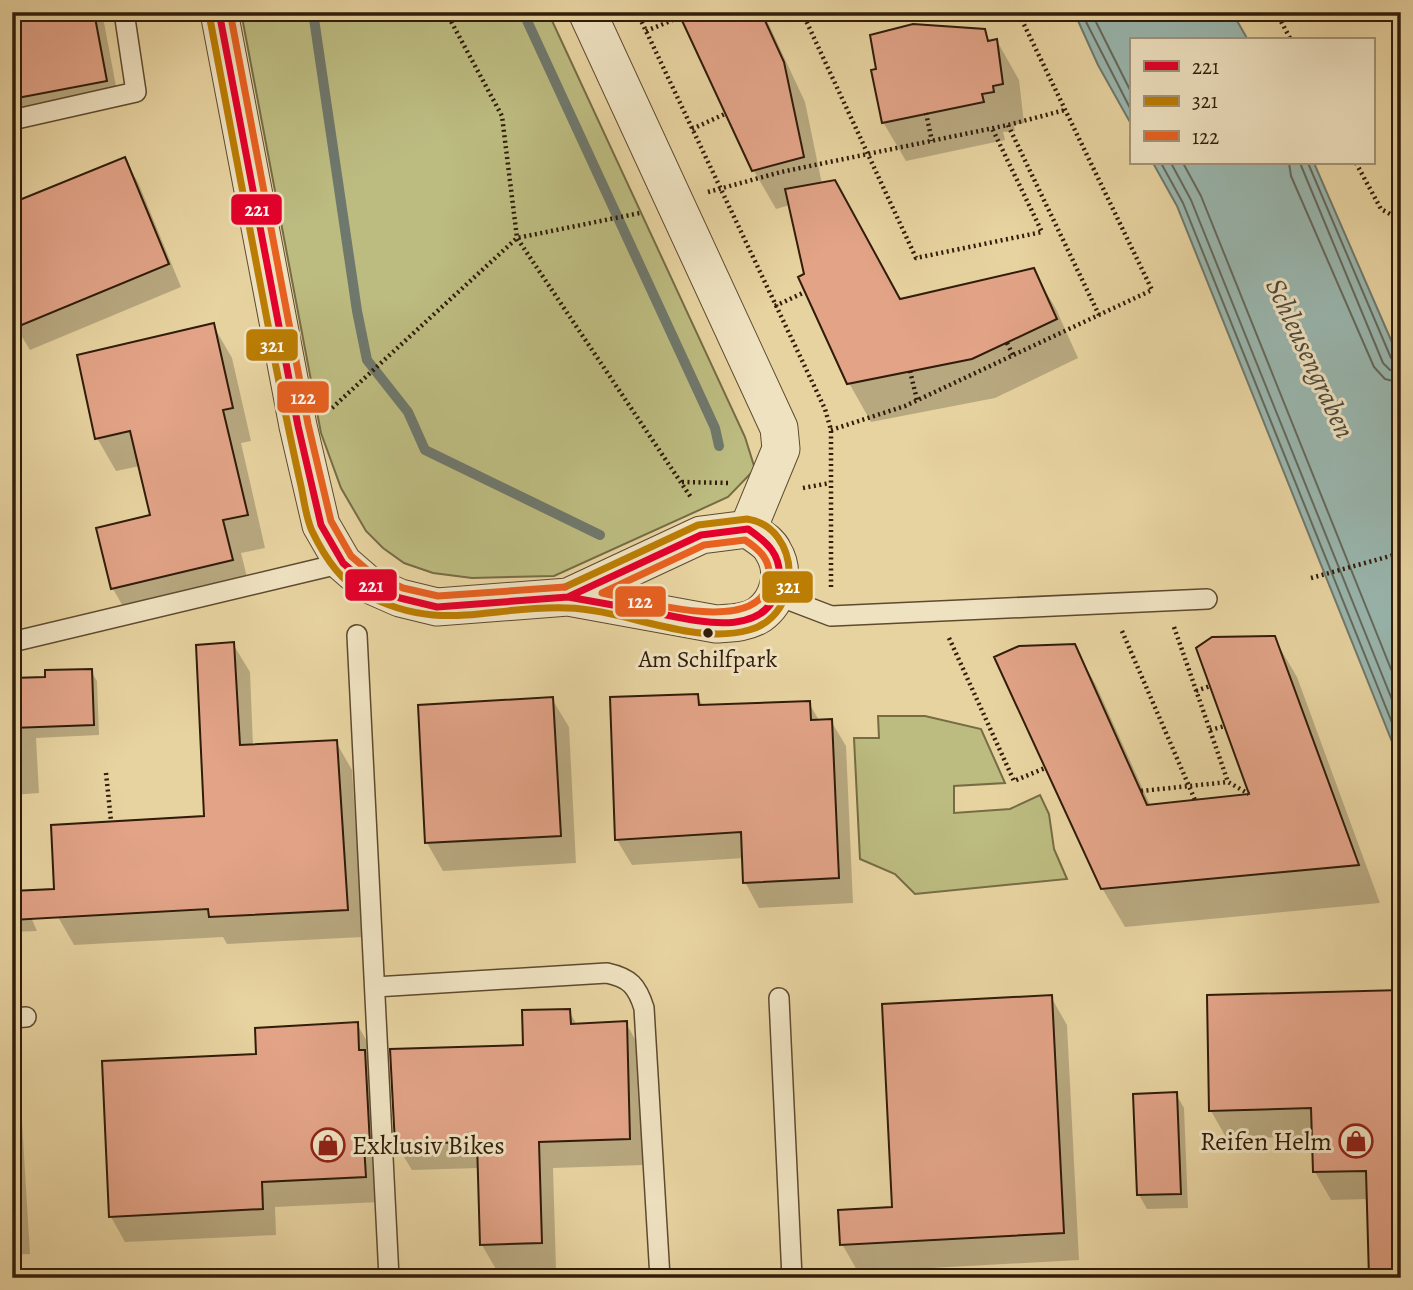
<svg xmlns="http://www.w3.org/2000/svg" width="1413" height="1290" viewBox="0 0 1413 1290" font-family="Alegreya,serif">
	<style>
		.green { fill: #bcbb80; stroke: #766c44; stroke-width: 2 }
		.water { fill: #99b6ae; stroke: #6f786c; stroke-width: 2 }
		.shadow { fill: #0003 }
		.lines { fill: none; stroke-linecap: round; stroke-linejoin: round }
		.shore { stroke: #64695c; stroke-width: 2 }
		.stream { stroke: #6f786c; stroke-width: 10 }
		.building { fill: #e2a387; stroke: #301c09; stroke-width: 2 }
		.service-casing { stroke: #5e4a2f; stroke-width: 22 }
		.minor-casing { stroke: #5e4a2f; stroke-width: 39 }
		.path { stroke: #301c09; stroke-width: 4.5; stroke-dasharray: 2 3.5; stroke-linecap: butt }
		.service { stroke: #efe2c1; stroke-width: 19 }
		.minor { stroke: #efe2c1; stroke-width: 37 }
		.bus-1-casing { stroke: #efe2c1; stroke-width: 12 }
		.bus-2-casing { stroke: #efe2c1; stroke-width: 12 }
		.bus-3-casing { stroke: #efe2c1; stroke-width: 12 }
		.bus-1 { stroke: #e4002b; stroke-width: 7 }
		.bus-2 { stroke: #bb7d03; stroke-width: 7 }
		.bus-3 { stroke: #e86121; stroke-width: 7 }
		.bus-dot { fill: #301c09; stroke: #efe2c1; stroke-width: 2.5 }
		.labels { text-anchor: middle; stroke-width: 6; stroke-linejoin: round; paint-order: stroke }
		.bus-label { font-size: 24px; fill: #301c09; stroke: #efe2c1 }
		.poi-label { font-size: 26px; fill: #301c09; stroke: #efe2c1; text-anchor: end }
		.water-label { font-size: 28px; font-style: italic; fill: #504a3b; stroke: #efe2c1 }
		.line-badge { stroke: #efe2c1; stroke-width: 2.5 }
		.badge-label { font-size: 19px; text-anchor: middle; font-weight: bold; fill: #fff }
	</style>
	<rect width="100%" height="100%" fill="#e7d3a0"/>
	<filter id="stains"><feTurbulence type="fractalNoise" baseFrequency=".00286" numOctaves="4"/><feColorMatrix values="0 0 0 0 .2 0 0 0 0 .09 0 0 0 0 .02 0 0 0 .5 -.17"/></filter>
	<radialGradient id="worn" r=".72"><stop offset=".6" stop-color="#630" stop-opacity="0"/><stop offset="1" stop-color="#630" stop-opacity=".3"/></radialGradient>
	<path class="green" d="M241 12H548L745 437 755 469 728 497 554 576 472 578 433 573 404 563 383 548 366 531 341 488 321 433Z
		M878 716H925L981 729 1005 783 954 786V813L1010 809 1040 795 1049 814 1054 849 1067 879 915 894 895 874 860 859 854 738H879Z"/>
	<path class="water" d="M1074 12H1232L1248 40H1131V124L1098 65Z
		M1153 163H1314L1401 363V764L1177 206Z"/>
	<path class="shadow" d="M12 12H102L119 102 12 117Z
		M681 12H763L805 102 822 184 900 301 1033 270 1056 309 1078 358 995 398 871 422 849 383 806 275 790 205 776 209 754 171Z
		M984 31 990 42 997 41 1019 80 1024 123 1014 125 1015 131 1003 132 1005 140 906 161 883 122Z
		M124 159 138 182 181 287 30 350 16 327Z
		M213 325 232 358 251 441 241 443 265 548 241 553 251 593 132 622 113 589 98 529 152 516 140 466 116 471 97 438Z
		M1274 638 1297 677 1380 903 1125 927 1102 888 1074 646 1096 685 1151 807 1252 796Z
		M233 644 250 672 253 746 336 742 352 770 363 937 227 944 223 937 74 945 58 917 206 817Z
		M91 671 97 681 99 735 36 738 39 793 12 795V680Z
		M697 696 704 707 809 703 820 722 831 721 846 746 853 903 759 908 745 882 744 858 632 865 617 840 612 699Z
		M552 699 569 727 576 863 443 871 427 843Z
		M12 893 23 899 37 931 12 932Z
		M1401 992 1369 1199 1331 1200 1315 1172 1314 1136 1227 1139 1211 1111Z
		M1051 997 1067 1025 1079 1260 858 1272 842 1244 893 1208Z
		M569 1011 577 1025 626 1023 641 1050 645 1165 553 1168 556 1269 497 1271 482 1245 479 1168 412 1170 396 1144Z
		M357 1024 372 1050 380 1202 275 1207 276 1235 125 1242 111 1217 258 1056Z
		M12 1046 18 1056 30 1254 12 1255Z
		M1176 1094 1184 1108 1188 1208 1147 1209 1139 1195Z"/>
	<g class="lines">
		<path class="shore" d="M1081 12 1131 110
			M1091 12 1131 92
			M1161 163 1183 203 1401 745
			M1171 163 1191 200 1401 722
			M1183 163 1201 196 1401 694
			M1289 163 1291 176 1374 367 1385 379 1401 383
			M1300 163 1383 363 1390 370 1401 372
			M1308 163 1391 358 1401 363"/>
		<path class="stream" d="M313 12 357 311 367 360 408 412 425 450 600 535
			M523 12 715 428 719 446"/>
	</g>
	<path class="building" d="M12 12H94L107 81 12 99Z
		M678 12H761L784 62 804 157 752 171Z
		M913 24 985 29 988 41 997 39 1003 84 993 86 994 92 982 94 984 102 882 123 871 70 876 69 870 35Z
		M125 157 169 264 12 329V203Z
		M835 180 900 299 1034 268 1057 319 972 359 847 384 798 277 804 274 785 189Z
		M214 323 233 408 223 410 248 515 223 520 233 560 111 589 96 528 150 515 130 431 95 439 77 355Z
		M1275 636 1359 865 1101 889 994 657 1019 646 1075 644 1147 805 1249 794 1196 648 1212 637Z
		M234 642 240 745 337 740 348 910 209 917 208 909 12 920V891L54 889 51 825 204 816 196 645Z
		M92 669 94 725 12 728V678L45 677V670Z
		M698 694 699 705 810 701 811 720 832 719 839 878 743 883 741 832 615 840 610 697Z
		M553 697 561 836 425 843 418 705Z
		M1401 990V1278H1369L1366 1171 1313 1172 1311 1108 1209 1111 1207 995Z
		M1052 995 1064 1233 840 1245 838 1210 892 1207 882 1004Z
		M570 1009 571 1024 627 1021 630 1139 539 1142 542 1243 480 1245 477 1142 395 1144 390 1049 523 1045 522 1010Z
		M358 1022 359 1050H365L370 1145H364L366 1177 262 1182 263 1209 109 1217 102 1061 256 1054 255 1028Z
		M1177 1092 1181 1194 1137 1195 1133 1094Z"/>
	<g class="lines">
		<defs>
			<path id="service" d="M12 120 136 92 124 12
				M776 595 831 616 1207 599
				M357 635 389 1278
				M12 642 343 563
				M375 987 607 973C630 978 637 986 644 1008L660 1278
				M779 998 792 1278
				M12 1018 26 1017"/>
			<path id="minor" d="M219 12 298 426 321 525 343 563 366 583 400 598 437 607 568 597 716 624C731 623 746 623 759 615 779 601 786 572 773 551 769 542 756 535 748 529L701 535 568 597
				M587 12 779 428 781 449 748 529"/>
		</defs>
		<use href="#service" class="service-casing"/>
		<use href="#minor" class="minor-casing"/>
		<path class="path" d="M446 12 502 116 517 238 692 499
			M637 12 825 409 831 430V588
			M802 12 916 258 1042 232 992 128
			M1276 12 1291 40
			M646 31 680 17
			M926 113 932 141
			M1008 125 1099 315
			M692 129 727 113
			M1356 163 1381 209 1401 220
			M708 192 781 172 1008 125 1065 110
			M775 306 805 292
			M1007 343 1013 355
			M910 371 917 400
			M332 408 517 238 640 213
			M831 430 905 406 1152 290 1018 12
			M682 482 729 483
			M803 488 830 483
			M1311 578 1401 553
			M1174 627 1228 782 1249 794
			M1122 631 1195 800
			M949 638 1014 781 1045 768
			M1196 691 1210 686
			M1210 730 1225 726
			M106 773 111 821
			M1141 791 1228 782"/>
		<use href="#service" class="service"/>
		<use href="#minor" class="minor"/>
		<defs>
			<path id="bus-1" d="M219 12 298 426 321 525 343 563 366 583 400 598 437 607 568 597
				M748 529C767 542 782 555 779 580 772 643 692 620 652 612 624 607 596 602 568 597L701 535Z"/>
			<path id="bus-2" d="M209 14C231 132 254 249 276 367 284 407 292 446 301 486 304 500 306 518 312 531 323 554 339 580 363 593 439 635 489 605 567 608 624 609 693 646 749 630 805 615 801 527 747 519L698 525 565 587"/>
			<path id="bus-3" d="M230 12 308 424 331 521 351 556 372 574 403 588 438 596 565 587
				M745 540C760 550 771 560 769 579 762 639 640 600 602 593L704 545Z"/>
		</defs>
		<use href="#bus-1" class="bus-1-casing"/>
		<use href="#bus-2" class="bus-2-casing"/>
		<use href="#bus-3" class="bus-3-casing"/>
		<use href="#bus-1" class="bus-1"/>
		<use href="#bus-2" class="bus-2"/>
		<use href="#bus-3" class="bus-3"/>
	</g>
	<defs>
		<symbol id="shop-ring" viewBox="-11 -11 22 22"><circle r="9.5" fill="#efe2c1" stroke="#8f2418" stroke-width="1.5"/><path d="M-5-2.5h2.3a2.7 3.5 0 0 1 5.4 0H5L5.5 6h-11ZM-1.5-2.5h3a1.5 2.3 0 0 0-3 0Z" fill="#8f2418"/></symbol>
	</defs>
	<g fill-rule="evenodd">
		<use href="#shop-ring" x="1337" y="1122" width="38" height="38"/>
		<use href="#shop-ring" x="309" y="1126" width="38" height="38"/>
	</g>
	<circle class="bus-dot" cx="708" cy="633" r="6"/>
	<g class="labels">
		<g class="bus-label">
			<text x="708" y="667">Am Schilfpark</text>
		</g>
		<g class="poi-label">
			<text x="1332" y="1150">Reifen Helm</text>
			<text x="352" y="1154" text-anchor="start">Exklusiv Bikes</text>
		</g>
		<g class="water-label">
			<text transform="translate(1311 358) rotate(65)" y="10">Schleusengraben</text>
		</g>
	</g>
	<g class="line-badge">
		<rect x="230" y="193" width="53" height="33" rx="7" fill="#e4002b"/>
		<rect x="245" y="328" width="54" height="34" rx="7" fill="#bb7d03"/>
		<rect x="276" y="380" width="54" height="34" rx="7" fill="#e86121"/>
		<rect x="344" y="568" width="54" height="34" rx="7" fill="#e4002b"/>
		<rect x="761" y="570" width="53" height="34" rx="7" fill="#bb7d03"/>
		<rect x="614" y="585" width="53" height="33" rx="7" fill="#e86121"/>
	</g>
	<g class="badge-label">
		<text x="257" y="216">221</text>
		<text x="272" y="352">321</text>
		<text x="303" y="404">122</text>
		<text x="371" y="592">221</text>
		<text x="788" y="593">321</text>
		<text x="640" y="608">122</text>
	</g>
	<rect width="1413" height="1290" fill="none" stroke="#e7d3a0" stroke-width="42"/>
	<rect x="14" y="14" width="1385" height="1262" fill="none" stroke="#301c09" stroke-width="3.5"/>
	<rect x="21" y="21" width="1371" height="1248" fill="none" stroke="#301c09" stroke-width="2"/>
	<rect x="1130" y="38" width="245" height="126" fill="#efe2c1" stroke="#a39377" stroke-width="2"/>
	<rect x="1144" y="61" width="35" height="10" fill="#e4002b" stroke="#a39377" stroke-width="2"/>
	<text x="1192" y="74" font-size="21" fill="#301c09">221</text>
	<rect x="1144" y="96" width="35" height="10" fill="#bb7d03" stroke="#a39377" stroke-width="2"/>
	<text x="1192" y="108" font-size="21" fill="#301c09">321</text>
	<rect x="1144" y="131" width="35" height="10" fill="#e86121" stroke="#a39377" stroke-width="2"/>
	<text x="1192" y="144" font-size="21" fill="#301c09">122</text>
	<rect width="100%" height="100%" filter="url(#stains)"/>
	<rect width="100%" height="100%" fill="url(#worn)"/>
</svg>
